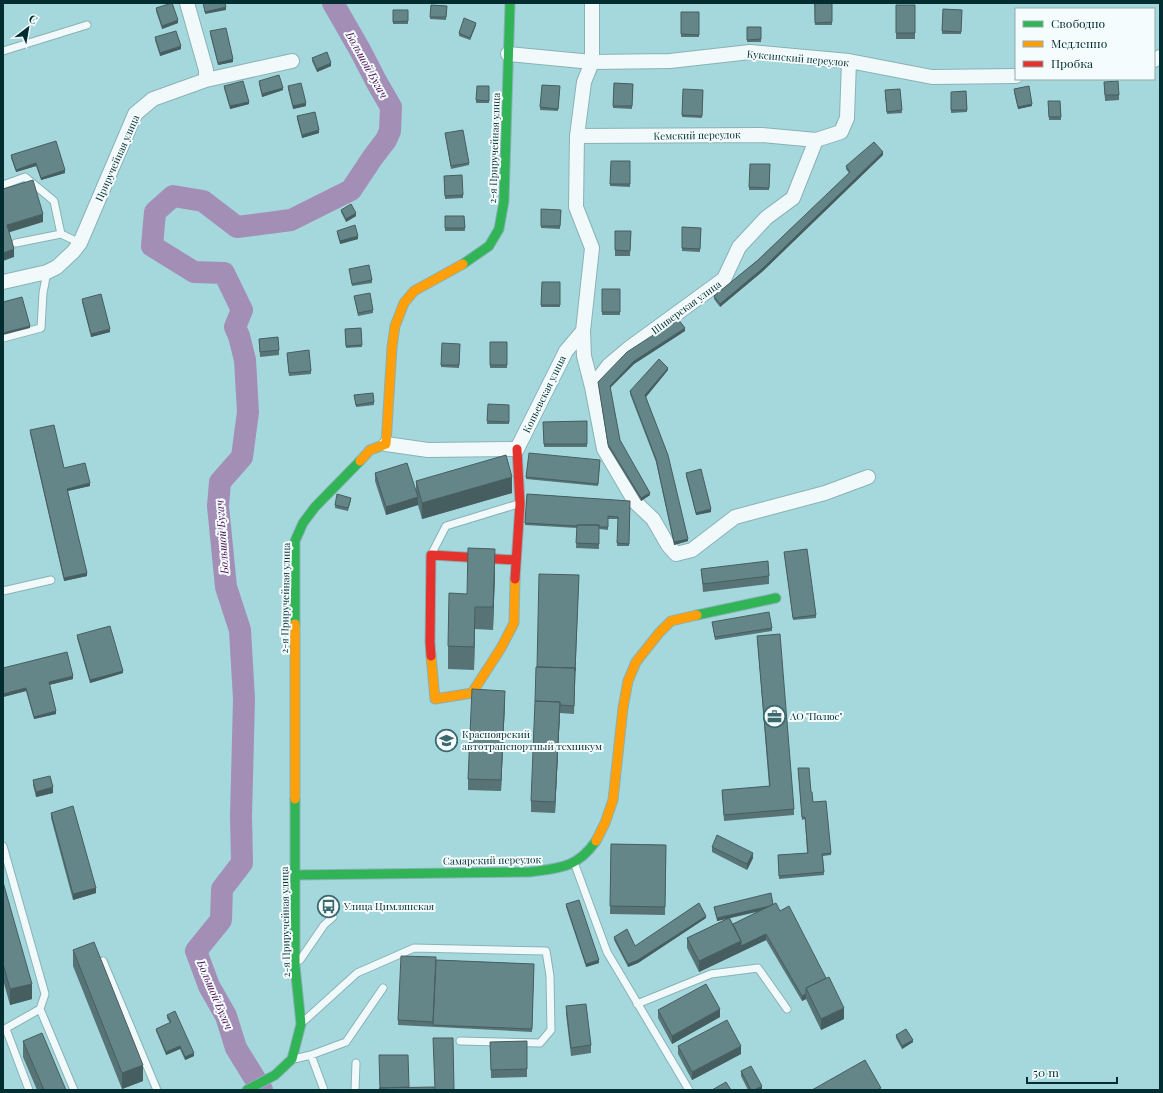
<svg xmlns="http://www.w3.org/2000/svg" width="1163" height="1093" viewBox="0 0 1163 1093" font-family="'Playfair Display',serif">
	<style>
		.lines { fill: none; stroke-linecap: round; stroke-linejoin: round }
		.river { stroke: #a38eb6; stroke-width: 22 }
		.lane-casing { stroke: #88b2b6; stroke-width: 9 }
		.street-casing { stroke: #88b2b6; stroke-width: 16 }
		.fast-casing { stroke: #88b2b6; stroke-width: 11 }
		.slow-casing { stroke: #88b2b6; stroke-width: 11 }
		.jam-casing { stroke: #88b2b6; stroke-width: 11 }
		.lane { stroke: #f2f9fa; stroke-width: 7 }
		.street { stroke: #f2f9fa; stroke-width: 14 }
		.fast { stroke: #30b455; stroke-width: 9 }
		.slow { stroke: #ff9f0a; stroke-width: 9 }
		.jam { stroke: #e5322d; stroke-width: 9 }
		.wall { fill: #577376; fill-rule: evenodd }
		.shaded-wall { fill: #475e60 }
		.building { fill: #658689; stroke: #475e60 }
		.labels { text-anchor: middle; stroke-width: 4; stroke-linejoin: round; paint-order: stroke }
		.street-label { font-size: 10px; fill: #022d31; stroke: #f4fcfd }
		.poi-label { font-size: 10px; fill: #022d31; stroke: #f4fcfd; text-anchor: start }
		.water-label { font-size: 11px; font-style: italic; fill: #4d0952; stroke: #f4fcfd }
	</style>
	<rect width="100%" height="100%" fill="#a5d8dd"/>
	<g class="lines">
		<path class="river" d="M262 1090 236 1048 226 1016 209 986 196 951 221 920 222 889 242 863 241 816 244 699 240 630 226 587 218 506 220 482 242 457 248 412 245 360 239 336 235 327 242 310 224 273 194 272 152 246 155 212 173 196 203 201 237 227 291 220 351 190 373 157 386 140 390 131 391 107 376 81 360 50 333 3"/>
		<defs>
			<path id="lane" d="M3 51 87 25
				M3 185 25 177 54 201 61 234 80 243
				M16 243 61 234
				M3 338 41 328 43 293 47 272
				M432 553 446 526 518 504
				M3 591 51 580
				M3 846 45 994 40 1009 74 1090
				M575 865 607 952 689 1090
				M300 960 324 925 333 917
				M103 961 157 1090
				M637 1004 711 974 758 968 787 1009
				M304 1021 357 973 414 948 546 951 550 976 551 1030 540 1043 460 1041
				M6 1029 29 1090
				M3 1030 40 1009
				M311 1055 346 1042 383 988
				M294 1059 311 1055 324 1090
				M355 1090 356 1063"/>
			<path id="street" d="M508 54 592 62 670 61 750 52 849 61 932 77 1016 76
				M1154 60 1160 57
				M206 80 292 61
				M577 136 762 135 816 140
				M3 282 47 272 57 267 73 252 80 243 135 114 153 99 206 80V70L187 3
				M583 331 584 356 592 387 604 449 635 502 653 519 668 545 676 554 692 550 735 517 825 493 868 477
				M592 387 609 365 628 349 724 279 739 247 766 218 793 198 816 140 841 132 847 118 849 61
				M386 444 428 450 517 449 566 351 583 331 592 248 576 207 577 136 584 82 592 62V3"/>
			<path id="fast" d="M463 264 489 246 499 229 504 201 510 3
				M697 615 776 598
				M295 624V541L303 523 315 507 360 461
				M295 875 530 872C560 868 577 868 596 841
				M247 1090 275 1075 292 1059 301 1024 295 966V799"/>
			<path id="slow" d="M360 461 370 450 386 444 392 347 395 326 404 303 414 291 463 264
				M295 624V799
				M431 656 435 699 472 693 501 648 514 623 515 579
				M596 841 605 823 613 800 623 708 628 681 636 662 659 633 671 621 697 615"/>
			<path id="jam" d="M515 579 520 504 517 449
				M431 656 430 642 431 555 516 560"/>
		</defs>
		<use href="#lane" class="lane-casing"/>
		<use href="#street" class="street-casing"/>
		<use href="#fast" class="fast-casing"/>
		<use href="#slow" class="slow-casing"/>
		<use href="#jam" class="jam-casing"/>
		<use href="#lane" class="lane"/>
		<use href="#street" class="street"/>
		<use href="#fast" class="fast"/>
		<use href="#slow" class="slow"/>
		<use href="#jam" class="jam"/>
	</g>
	<path class="wall" d="M814 3 832 22V25H815Z
		M431 5 447 6 446 20 430 19Z
		M896 5H915V39H896Z
		M156 8 178 23 162 29 156 11Z
		M943 9 962 10 961 34H942Z
		M393 10 408 21V24H393Z
		M681 12H699V37H681Z
		M476 25 470 40 459 36V33Z
		M747 27H761V42H747Z
		M210 31 233 62 218 65 210 34Z
		M155 37 181 49 160 56 155 40Z
		M312 58 331 66 317 72 312 61Z
		M259 81 283 90 262 97 259 84Z
		M1104 82 1119 95V100L1105 101Z
		M614 83 633 84 632 109 613 108Z
		M542 85 560 86 558 111 540 110Z
		M224 86 249 104 230 109 224 88Z
		M288 86 306 106 293 109 288 89Z
		M489 86V103H476V100Z
		M900 89 902 113 887 114 885 93Z
		M1014 89 1032 106 1018 109 1014 92Z
		M703 90 702 118 682 117V115Z
		M966 91 967 112 951 113V92Z
		M1048 101H1060L1061 120H1049Z
		M297 116 319 133 302 138 297 119Z
		M445 133 469 163V165L451 169Z
		M11 155 65 173 41 180 36 166 16 172 11 158Z
		M883 155 763 271 720 307 714 299V296L758 260 849 173 846 169V166Z
		M611 161H630V187L610 186Z
		M770 164 769 190H749V187Z
		M444 176 463 195V198L445 199Z
		M541 209 561 210 560 229 541 228Z
		M341 210 356 216 346 222 341 212Z
		M445 216H464L465 231H445Z
		M682 227 701 228 700 252 682 251Z
		M337 231 358 239 340 244 337 233Z
		M615 231H631L630 256H615Z
		M349 269 372 280V283L352 286Z
		M542 282H560V307H541Z
		M602 289H620V315H602Z
		M354 296 373 310V313L358 316Z
		M82 299 110 332 91 337 82 302Z
		M361 328 362 347 346 348 345 329Z
		M685 331 634 364 610 388 620 440 650 495 641 501 608 447 598 382Z
		M259 339 279 350V355L260 357Z
		M490 342H507V368H490Z
		M460 344 459 368 441 367V365Z
		M287 355 311 371V374L289 376Z
		M668 370 646 397 688 541 674 545 656 462 630 394V391Z
		M354 395 374 402V405L356 407Z
		M488 404 509 405V424H487Z
		M587 421V447H544L543 422Z
		M30 430 64 468 90 486 68 491 87 576 64 581 30 433Z
		M600 460 598 486 526 479V477Z
		M375 473 416 490V481L512 493 422 519 418 505 386 515 375 481Z
		M686 473 711 512 696 515 686 476Z
		M527 494 630 501 629 546H617L618 519H608V530L599 529V549L576 548 577 528 525 525Z
		M351 500 348 511 335 508V505Z
		M784 552 816 615V618L793 620Z
		M701 569 769 576V584L703 592Z
		M495 572 493 630 475 629 474 670 448 669V646L467 594Z
		M579 575 574 714 560 713 555 813 531 812V801Z
		M712 622 772 628V631L715 640Z
		M77 635 123 673 90 683 77 638Z
		M757 636 794 809V815L724 821 722 790 769 786Z
		M3 668 73 679 49 685 56 714 34 719 26 691 3 697Z
		M505 701 501 791 468 790V779Z
		M798 768 811 792 813 802 831 853V855L823 856 824 875 779 879 778 855 807 853 805 819 802 820Z
		M33 780 53 793 36 797 33 785Z
		M51 813 96 893 73 900 51 818Z
		M611 844 666 845 665 915 610 914Z
		M712 847 753 858 747 870 712 852Z
		M3 882 32 999 10 1005 3 980Z
		M566 904 599 963 586 967 566 907Z
		M773 904 780 911 844 1019 821 1030 806 999 802 1001 766 940 699 972 687 948V938L726 919 717 921 714 907ZM759 911 733 924 730 918Z
		M706 918 638 963 628 967 614 940V937L635 946Z
		M73 950 143 1081 122 1089 73 966Z
		M436 960 534 964 532 1032 398 1025V1020Z
		M566 1006 591 1045V1053L571 1056 566 1014Z
		M658 1010 720 1017 672 1044 658 1018Z
		M167 1015 194 1056 185 1060 180 1049 166 1055 156 1031V1029L170 1023 167 1018Z
		M896 1035 913 1042 902 1049 896 1038Z
		M23 1041 66 1090H37L23 1057Z
		M527 1041V1077L491 1078 490 1042Z
		M678 1046 741 1054 692 1080 678 1054Z
		M741 1071 762 1090H748L741 1076Z"/>
	<path class="shaded-wall" d="M226 7V10L205 14V12Z
		M178 20V23L162 29V26Z
		M476 23V25L470 40V38Z
		M181 46V49L160 56V53Z
		M233 59V62L218 65V63Z
		M331 63V66L317 72V69Z
		M283 88V90L262 97V94Z
		M249 102V104L230 109V106Z
		M306 103V106L293 109V106Z
		M1032 104V106L1018 109V107Z
		M319 130V133L302 138V135Z
		M883 152V155L763 271 720 307V304Z
		M36 163V166L16 172V170Z
		M65 170V173L41 180V178Z
		M356 213V216L346 222V219Z
		M43 214V222L7 233V225Z
		M358 236V239L340 244V241Z
		M14 249V257L3 261V253Z
		M30 326V328L3 335V333Z
		M685 328V331L634 364 610 388V386L634 361Z
		M110 329V332L91 337V334Z
		M668 368V370L645 398V395Z
		M512 477V493L422 519V503Z
		M90 483V486L67 491V489Z
		M650 493V495L641 501V498Z
		M418 497V505L386 515V507Z
		M711 509V512L696 515V513Z
		M688 539V541L674 545V542Z
		M495 549V572L493 630V607Z
		M87 573V576L64 581V578Z
		M475 607V629L474 670V647Z
		M123 671V673L90 683V680Z
		M73 676V679L49 685V682Z
		M26 688V691L3 697V694Z
		M505 691V701L501 791V780Z
		M560 702V713L555 813V802Z
		M56 711V714L34 719V717Z
		M53 787V793L36 797V792Z
		M753 853V858L747 870V864Z
		M96 888V893L73 900V894Z
		M774 905V908L717 921V918Z
		M706 916V918L638 963 628 967V964Z
		M766 934V940L699 972V961L741 941Z
		M599 960V963L586 967V964Z
		M32 984V999L10 1005V989Z
		M806 994V999L802 1001V996Z
		M844 1008V1019L821 1030V1019Z
		M720 1009V1017L672 1044V1036Z
		M913 1040V1042L902 1049V1046Z
		M180 1046V1049L166 1055V1052Z
		M741 1046V1054L692 1080V1072Z
		M194 1053V1056L185 1060V1057Z
		M143 1065V1081L122 1089V1073Z
		M762 1086V1090H754Z"/>
	<path class="building" d="M172 3 178 20 162 26 156 8Z
		M203 3H225L226 7 205 12Z
		M815 3H832V22L815 23Z
		M431 5 447 6 446 17H430Z
		M896 5H915V33H896Z
		M943 9 962 10 961 32 942 31Z
		M393 10H408V21L393 22Z
		M681 12H699V35L681 34Z
		M464 18 476 23 470 38 459 33Z
		M747 27H761V39L747 40Z
		M226 28 233 59 218 63 210 31Z
		M176 31 181 46 160 53 155 37Z
		M327 52 331 63 317 69 312 58Z
		M279 75 283 88 262 94 259 81Z
		M243 81 249 102 230 106 224 86Z
		M1118 81 1119 95H1105L1104 82Z
		M301 83 306 103 293 106 288 86Z
		M614 83 633 84 632 106H613Z
		M542 85 560 86 558 109 540 107Z
		M477 86H489V101L476 100Z
		M1029 86 1032 104 1018 107 1014 89Z
		M683 89 703 90 702 116 682 115Z
		M900 89 902 110 887 112 885 90Z
		M966 91 967 110H951V92Z
		M1048 101H1060L1061 117H1049Z
		M315 112 319 130 302 135 297 116Z
		M463 130 469 163 451 166 445 133Z
		M56 141 65 170 41 178 36 163 16 170 11 155Z
		M874 142 883 152 763 268 720 304 714 296 758 260 850 172 846 166Z
		M611 161H630V184H610Z
		M750 164H770L769 188 749 187Z
		M462 175 463 195 445 196 444 176Z
		M33 180 43 214 7 225 14 249 3 253V189Z
		M351 204 356 213 346 219 341 210Z
		M541 209 561 210 560 226H541Z
		M445 216H464L465 228H445Z
		M355 225 358 236 340 241 337 231Z
		M682 227 701 228 700 249 682 248Z
		M615 231H631L630 251 615 250Z
		M369 265 372 280 352 284 349 269Z
		M542 282H560V305H541Z
		M602 289H620V312H602Z
		M370 293 373 310 358 313 354 296Z
		M101 294 110 329 91 334 82 299Z
		M22 297 30 326 3 333V302Z
		M678 319 685 328 634 361 610 386 620 440 650 493 641 498 608 444 598 382 627 352Z
		M361 328 362 345 346 346 345 329Z
		M278 337 279 350 260 352 259 339Z
		M490 342H507V365H490Z
		M442 343 460 344 459 365H441Z
		M309 350 311 371 289 373 287 353Z
		M659 359 668 368 645 395 668 455 688 539 674 542 656 459 630 391Z
		M373 393 374 402 356 405 354 395Z
		M488 404 509 405V422L487 421Z
		M587 421V444H544L543 422Z
		M54 425 64 468 85 463 90 483 67 489 87 573 64 578 30 430Z
		M529 453 600 460 598 484 526 477Z
		M506 455 512 477 422 503 416 481Z
		M407 463 418 497 386 507 375 473Z
		M701 469 711 509 696 513 686 473Z
		M337 494 351 498 348 508 335 505Z
		M527 494 630 501 629 544 617 543 618 517 608 516V527H599V525H577V526L525 523Z
		M577 525H599V544L576 543Z
		M468 548 495 549 493 607H475L474 647 448 646 449 593 467 594Z
		M807 549 816 615 793 618 784 552Z
		M768 561 769 576 703 584 701 569Z
		M539 574 579 575 575 671V668L537 667Z
		M769 612 772 628 715 637 712 622Z
		M110 626 123 671 90 680 77 635Z
		M780 634 794 809 724 815 722 790 770 786 757 636Z
		M67 652 73 676 49 682 56 711 34 717 26 688 3 694V668Z
		M536 667 575 668 574 706 560 705V702L535 701Z
		M472 689 505 691 501 780 468 779Z
		M535 701 560 702 555 802 531 801Z
		M798 768H809L811 792H812L813 802 826 801 831 853 822 854 824 872 779 876 778 855 808 853 805 817H802Z
		M50 776 53 787 36 792 33 780Z
		M73 806 96 888 73 894 51 813Z
		M717 835 753 853 747 864 712 847Z
		M611 844 666 845 665 907 610 906Z
		M3 882 32 984 10 989 3 964Z
		M771 893 773 904 770 906 717 918 714 907Z
		M579 900 599 960 586 964 566 904Z
		M699 903 706 916 638 960 628 964 614 937 627 929 635 946Z
		M776 903 780 911 789 906 826 978 806 988V994L802 996 766 934 741 946V941L733 924Z
		M729 918 741 941 699 961 687 938Z
		M94 942 143 1065 122 1073 73 950Z
		M401 956 436 957 433 1022 398 1020Z
		M436 960 534 964 532 1029 433 1025Z
		M829 977 844 1008 821 1019 806 988Z
		M706 984 720 1009 672 1036 658 1010Z
		M586 1004 591 1045 571 1048 566 1006Z
		M175 1011 194 1053 185 1057 180 1046 166 1052 156 1029 171 1022 167 1015Z
		M727 1020 741 1046 692 1072 678 1046Z
		M906 1029 913 1040 902 1046 896 1035Z
		M42 1033 66 1090H44L23 1041Z
		M433 1038H453L454 1090H435Z
		M527 1041V1069L491 1070 490 1042Z
		M379 1055H408L409 1087 380 1088V1090Z
		M865 1060 881 1088 877 1090H812Z
		M751 1066 762 1086 754 1090H751L741 1071Z
		M726 1082 731 1090H712Z
		M434 1087V1090H380V1088Z"/>
	<defs>
		<symbol id="office-ring" viewBox="-11 -11 22 22"><circle r="9.5" fill="#f4fcfd" stroke="#3b696d" stroke-width="1.5"/><path d="M-6-3h4V-5.5h4V-3h4V5H-6ZM-1-4.5V-3h2v-1.5ZM-6 0V1H6V0Z" fill="#3b696d"/></symbol>
		<symbol id="university-ring" viewBox="-11 -11 22 22"><circle r="9.5" fill="#f4fcfd" stroke="#3b696d" stroke-width="1.5"/><path d="M0-5L7-2L0 1L-7-2ZM-4 1L0 2.5L4 1V4Q0 6-4 4Z" fill="#3b696d"/></symbol>
		<symbol id="bus-ring" viewBox="-11 -11 22 22"><circle r="9.5" fill="#f4fcfd" stroke="#3b696d" stroke-width="1.5"/><path d="M-5-6H5V4H4V6H2V4H-2V6H-4V4H-5ZM-3.5-4V0h7V-4ZM-3.5 1.2v1.5H-2V1.2ZM2 1.2v1.5H3.5V1.2Z" fill="#3b696d"/></symbol>
	</defs>
	<g fill-rule="evenodd">
		<use href="#office-ring" x="762" y="704" width="25" height="25"/>
		<use href="#university-ring" x="434" y="728" width="25" height="25"/>
		<use href="#bus-ring" x="316" y="894" width="25" height="25"/>
	</g>
	<g class="labels">
		<g class="street-label">
			<text transform="translate(798 58) rotate(5)" y="4">Куксинский переулок</text>
			<text transform="translate(697 135) rotate(-1)" y="4">Кемский переулок</text>
			<text transform="translate(494 148) rotate(-88)" y="4">2-я Приручейная улица</text>
			<text transform="translate(117 158) rotate(-66)" y="4">Приручейная улица</text>
			<text transform="translate(686 307) rotate(-36)" y="4">Шиверская улица</text>
			<text transform="translate(544 394) rotate(-64)" y="4">Копьевская улица</text>
			<text transform="translate(285 598) rotate(-89)" y="4">2-я Приручейная улица</text>
			<text transform="translate(492 860) rotate(-1)" y="4">Самарский переулок</text>
			<text transform="translate(285 922) rotate(-91)" y="4">2-я Приручейная улица</text>
		</g>
		<g class="poi-label">
			<text x="790" y="720">АО "Полюс"</text>
			<text x="462" y="738">Красноярский<tspan x="462" dy="12">автотранспортный техникум</tspan></text>
			<text x="344" y="910">Улица Цимлянская</text>
		</g>
		<g class="water-label">
			<text transform="translate(367 65) rotate(61)" y="4">Большой Бугач</text>
			<text transform="translate(222 537) rotate(-94)" y="4">Большой Бугач</text>
			<text transform="translate(215 995) rotate(67)" y="4">Большой Бугач</text>
		</g>
	</g>
	<rect width="1163" height="1093" fill="none" stroke="#022d31" stroke-width="8"/>
	<rect x="1015" y="8" width="140" height="72" fill="#f4fcfd" stroke="#93a9ab"/>
	<rect x="1023" y="21" width="20" height="6" fill="#30b455" stroke="#93a9ab"/>
	<text x="1051" y="28" font-size="12" fill="#022d31">Свободно</text>
	<rect x="1023" y="41" width="20" height="6" fill="#ff9f0a" stroke="#93a9ab"/>
	<text x="1051" y="48" font-size="12" fill="#022d31">Медленно</text>
	<rect x="1023" y="61" width="20" height="6" fill="#e5322d" stroke="#93a9ab"/>
	<text x="1051" y="68" font-size="12" fill="#022d31">Пробка</text>
	<g transform="translate(28 28) rotate(31)" stroke="#f4fcfd" stroke-width="3" paint-order="stroke">
	<path d="M0-3L7 15L0 10L-7 15Z" fill="#022d31"/>
	<text y="-6" font-size="11" font-weight="bold" text-anchor="middle" fill="#022d31">С</text>
	</g>
	<path d="M1027 1077v6h90v-6" fill="none" stroke="#022d31" stroke-width="2"/>
	<text x="1033" y="1077" font-size="12" fill="#022d31" stroke="#f4fcfd" stroke-width="3" paint-order="stroke">50 m</text>
</svg>
